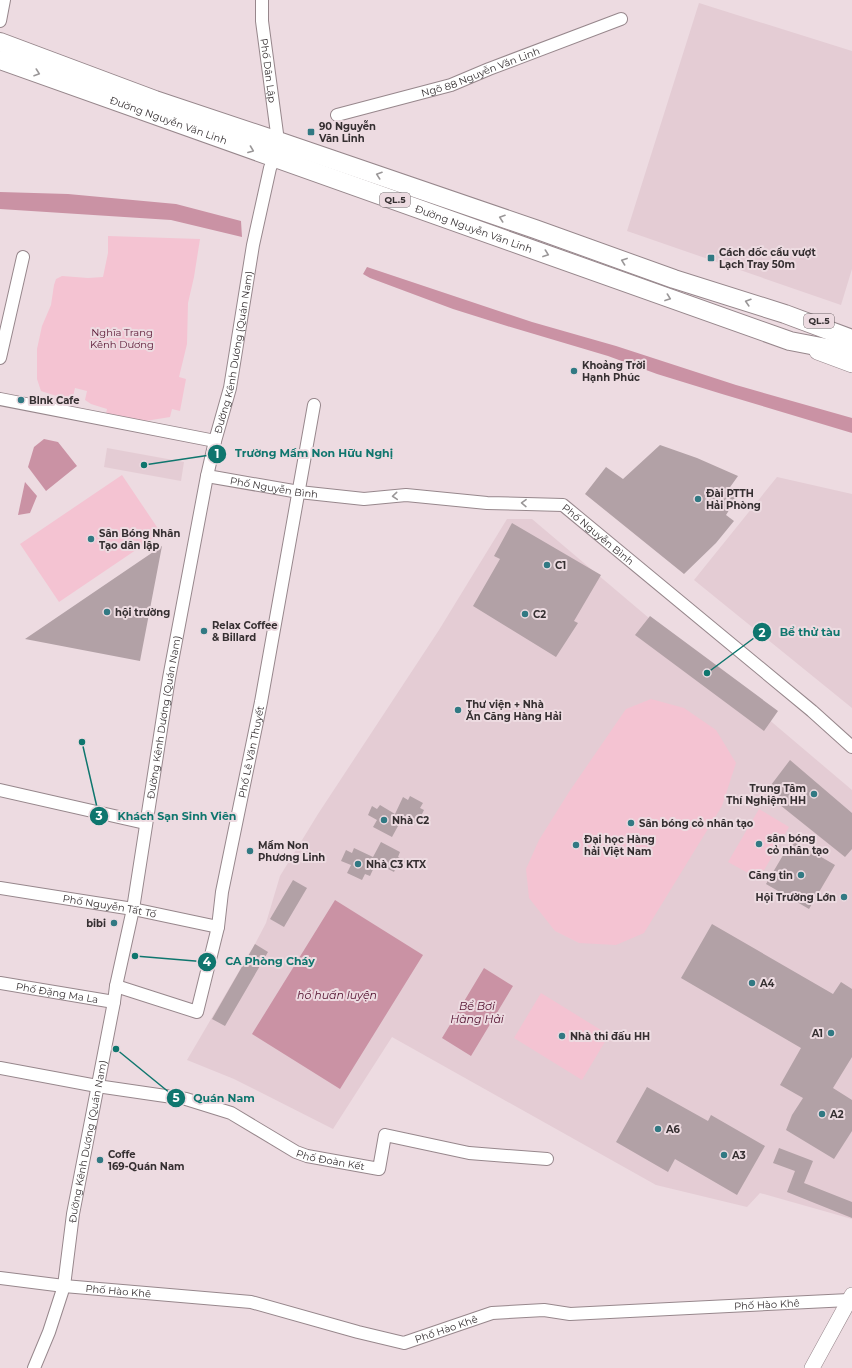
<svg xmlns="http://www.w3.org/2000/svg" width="852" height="1368" viewBox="0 0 852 1368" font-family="Montserrat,sans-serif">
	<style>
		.built { fill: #e4ccd4 }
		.green { fill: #f4c3d2 }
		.water { fill: #ca92a4 }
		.building { fill: #b2a1a6 }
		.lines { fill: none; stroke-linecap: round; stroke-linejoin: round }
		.minor-casing { stroke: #97878c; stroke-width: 14 }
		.major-casing { stroke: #97878c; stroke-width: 16 }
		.highway-casing { stroke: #97878c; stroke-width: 20 }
		.minor { stroke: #fff; stroke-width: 12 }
		.major { stroke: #fff; stroke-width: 15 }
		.highway { stroke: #fff; stroke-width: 18 }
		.oneway { stroke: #9a9798 }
		.poi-dot { fill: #317983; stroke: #eddbe1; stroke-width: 1.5 }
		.labels { text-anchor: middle; stroke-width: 4; stroke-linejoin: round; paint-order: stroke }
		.shield { fill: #eddbe1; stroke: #6c6366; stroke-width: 1 }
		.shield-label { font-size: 9px; font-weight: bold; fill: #352f31 }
		.street-label { font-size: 10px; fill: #352f31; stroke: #eddbe1 }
		.poi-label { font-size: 10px; font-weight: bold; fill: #352f31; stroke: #eddbe1; text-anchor: start }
		.park-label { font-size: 10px; fill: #591633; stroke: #eddbe1 }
		.water-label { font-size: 11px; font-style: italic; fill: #510e2d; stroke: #eddbe1 }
		.leader { fill: none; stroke: #0f766e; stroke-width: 1.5 }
		.callout-dot { fill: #0f766e; stroke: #eddbe1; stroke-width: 1.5 }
		.mark-label { font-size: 12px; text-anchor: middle; font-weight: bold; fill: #fff }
		.callout-label { font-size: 11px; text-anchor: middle; font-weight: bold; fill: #0f766e; stroke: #eddbe1; stroke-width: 4; stroke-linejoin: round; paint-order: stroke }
	</style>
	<rect width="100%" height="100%" fill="#eddbe1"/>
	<path class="built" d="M699 3 852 51V269L841 305 627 231Z
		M107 448 184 462 181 481 104 467Z
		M777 477 852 494V708L694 580Z
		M507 519H532L852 790V1219L760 1193 747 1207 656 1185 392 1037 333 1129 234 1079 187 1060 255 944 266 923 280 876 318 814 439 630Z"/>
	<path class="green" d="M108 236 200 239 194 277 188 303 187 344 179 377 186 379 180 411 172 409 170 417 133 423 105 418 107 409 91 404 85 400 87 391 75 388 72 401 41 391 37 379V349L42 326 51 305 54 285 56 279 62 276 88 278 103 277 108 253Z
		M122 475 161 533 59 602 20 544Z
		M651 699 684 708 716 730 736 763 722 806 644 933 616 945 579 943 555 931 529 898 526 869 539 840 569 792 626 709Z
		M759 809 789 827 759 879 728 862Z
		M541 993 609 1035 582 1080 514 1038Z"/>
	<path class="water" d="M0 192 68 194 176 204 241 221 242 237 171 220 0 209Z
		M367 267 532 322 616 346 736 385 852 418V433L722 394 657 374 608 356 507 326 453 309 370 278 363 274Z
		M44 439 58 442 77 466 46 491 28 467 34 447Z
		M25 482 37 496 30 513 18 515Z
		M335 900 423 955 340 1089 252 1034Z
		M484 968 513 986 471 1056 442 1038Z"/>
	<path class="building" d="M660 445 697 458 738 476 728 490 738 496 726 515 734 521 716 543 684 574 585 494 606 467 623 479Z
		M512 523 601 575 574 621 578 623 556 657 473 606 500 559 494 556Z
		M162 546 140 661 25 639 106 584Z
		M650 616 778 711 764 731 635 635Z
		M790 760 852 813V849L845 857 765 793Z
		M410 796 423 803 420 808 424 810 417 824 403 817 392 837 373 827 377 820 368 815 372 806 377 809 380 805 395 814 403 797 408 800Z
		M792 840 835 865 809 909 766 884Z
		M381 842 400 852 398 857 405 861 401 870 396 867 394 872 376 863 370 876 365 874 362 880 347 873 351 865 341 861 346 850 352 853 354 848 373 857Z
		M293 880 307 888 284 927 270 919Z
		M712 924 833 994 841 982 852 989V1057L833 1088 852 1100V1131L834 1159 786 1130 792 1115 803 1098 780 1085 801 1048 681 978Z
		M255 944 268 952 225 1026 212 1019Z
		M647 1087 708 1121 711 1115 765 1146 737 1195 675 1159 668 1172 616 1142Z
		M779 1148 813 1161 804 1183 852 1202V1218L787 1192 795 1171 773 1163Z"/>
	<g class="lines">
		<defs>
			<g id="minor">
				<path id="s1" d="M262 0V21L278 141"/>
				<path d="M0 21 4 0"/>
				<path id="s2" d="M337 115 451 85 489 69 621 19"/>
				<path d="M0 358 23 257"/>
				<path d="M0 399 215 441"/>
				<path id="s3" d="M207 476 299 492 364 499 406 495 487 503 563 505 812 711 852 747"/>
				<path d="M0 790 145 823"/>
				<path id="s4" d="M0 888 133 909 218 927"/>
				<path id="s5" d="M0 983 114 1002"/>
				<path id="s6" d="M116 986 197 1012 218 927 222 892 261 702 314 405"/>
				<path id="s7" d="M0 1068 97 1086 186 1099 231 1113 296 1152 307 1156 379 1169 385 1135 469 1153 547 1159"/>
				<path id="s8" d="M0 1278 64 1286 251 1302 358 1332 404 1343 492 1313 544 1310 570 1314 849 1300"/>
				<path id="s9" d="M34 1368 49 1332 64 1286 73 1214 114 1002 116 986 133 909 169 678 207 476 215 441 230 388 253 245 270 168 274 159"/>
			</g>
			<path id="major" d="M817 352 852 365
				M812 1368 852 1295"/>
			<g id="highway">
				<path d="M0 42 155 100 278 141 535 229 674 279 785 314 852 339"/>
				<path id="s10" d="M0 60 790 341 852 353"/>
			</g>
		</defs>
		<use href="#minor" class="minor-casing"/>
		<use href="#major" class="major-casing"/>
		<use href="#highway" class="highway-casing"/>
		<use href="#minor" class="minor"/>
		<use href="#major" class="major"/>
		<use href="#highway" class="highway"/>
	</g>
	<defs><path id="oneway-chevron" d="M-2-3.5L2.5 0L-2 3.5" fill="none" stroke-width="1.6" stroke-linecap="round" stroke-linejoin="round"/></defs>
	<g class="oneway">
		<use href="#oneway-chevron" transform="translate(37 73) rotate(19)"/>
		<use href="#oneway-chevron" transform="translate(251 150) rotate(21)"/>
		<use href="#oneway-chevron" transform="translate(379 175) rotate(-161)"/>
		<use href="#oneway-chevron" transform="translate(502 218) rotate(-161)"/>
		<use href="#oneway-chevron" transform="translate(546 254) rotate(20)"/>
		<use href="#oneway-chevron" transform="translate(624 261) rotate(-160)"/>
		<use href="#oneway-chevron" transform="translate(668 298) rotate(20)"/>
		<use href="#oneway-chevron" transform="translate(748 302) rotate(-163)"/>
		<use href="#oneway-chevron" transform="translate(395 496) rotate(175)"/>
		<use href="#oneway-chevron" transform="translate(524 503) rotate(-179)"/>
	</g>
	<g class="poi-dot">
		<rect x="307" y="128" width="8" height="8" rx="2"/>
		<rect x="707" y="254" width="8" height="8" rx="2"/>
		<circle cx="574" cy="371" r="4"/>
		<circle cx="21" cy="400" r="4"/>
		<circle cx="698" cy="499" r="4"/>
		<circle cx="91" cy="539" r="4"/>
		<circle cx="547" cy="565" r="4"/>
		<circle cx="107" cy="612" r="4"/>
		<circle cx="525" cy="614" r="4"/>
		<circle cx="204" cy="631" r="4"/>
		<circle cx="458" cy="710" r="4"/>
		<circle cx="814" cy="794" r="4"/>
		<circle cx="384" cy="820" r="4"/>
		<circle cx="631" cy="823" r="4"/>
		<circle cx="759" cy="844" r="4"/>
		<circle cx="576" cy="845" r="4"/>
		<circle cx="250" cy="851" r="4"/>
		<circle cx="358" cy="864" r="4"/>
		<circle cx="801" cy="875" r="4"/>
		<circle cx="844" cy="897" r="4"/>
		<circle cx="114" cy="923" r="4"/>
		<circle cx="752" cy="983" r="4"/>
		<circle cx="831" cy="1033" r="4"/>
		<circle cx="562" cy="1036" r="4"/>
		<circle cx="822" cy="1114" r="4"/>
		<circle cx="658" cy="1129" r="4"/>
		<circle cx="724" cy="1155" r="4"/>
		<circle cx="100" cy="1160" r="4"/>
	</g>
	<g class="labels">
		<g class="shield">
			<rect x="380" y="193" width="30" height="14" rx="3"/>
			<rect x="804" y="314" width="30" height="14" rx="3"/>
		</g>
		<g class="shield-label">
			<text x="395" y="203">QL.5</text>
			<text x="819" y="324">QL.5</text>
		</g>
		<g class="street-label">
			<text dy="4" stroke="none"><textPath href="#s1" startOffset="71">Phố Dân Lập</textPath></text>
			<text dy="4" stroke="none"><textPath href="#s2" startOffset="150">Ngõ 88 Nguyễn Văn Linh</textPath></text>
			<text dy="4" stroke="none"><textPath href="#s10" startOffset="179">Đường Nguyễn Văn Linh</textPath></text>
			<text dy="4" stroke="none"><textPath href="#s10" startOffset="503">Đường Nguyễn Văn Linh</textPath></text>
			<text dy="4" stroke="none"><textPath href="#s9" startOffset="1037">Đường Kênh Dương (Quán Nam)</textPath></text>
			<text dy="4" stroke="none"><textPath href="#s3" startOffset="68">Phố Nguyễn Bình</textPath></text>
			<text dy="4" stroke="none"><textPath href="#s3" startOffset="404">Phố Nguyễn Bình</textPath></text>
			<text dy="4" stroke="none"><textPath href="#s9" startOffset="665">Đường Kênh Dương (Quán Nam)</textPath></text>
			<text dy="4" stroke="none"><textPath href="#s6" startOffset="351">Phố Lê Văn Thuyết</textPath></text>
			<text dy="4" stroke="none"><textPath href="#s4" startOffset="111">Phố Nguyễn Tất Tố</textPath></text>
			<text dy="4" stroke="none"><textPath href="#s5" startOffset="58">Phố Đặng Ma La</textPath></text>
			<text dy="4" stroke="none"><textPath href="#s9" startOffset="234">Đường Kênh Dương (Quán Nam)</textPath></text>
			<text dy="4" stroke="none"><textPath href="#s7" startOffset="347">Phố Đoàn Kết</textPath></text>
			<text dy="4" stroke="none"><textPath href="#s8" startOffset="119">Phố Hào Khê</textPath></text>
			<text dy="4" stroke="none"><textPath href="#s8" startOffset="779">Phố Hào Khê</textPath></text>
			<text dy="4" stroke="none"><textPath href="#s8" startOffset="455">Phố Hào Khê</textPath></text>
		</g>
		<g class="poi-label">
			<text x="319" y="130">90 Nguyễn<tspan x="319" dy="12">Văn Linh</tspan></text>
			<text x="719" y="256">Cách dốc cầu vượt<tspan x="719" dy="12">Lạch Tray 50m</tspan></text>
			<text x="582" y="369">Khoảng Trời<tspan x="582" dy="12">Hạnh Phúc</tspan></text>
			<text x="29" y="404">Blnk Cafe</text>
			<text x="706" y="497">Đài PTTH<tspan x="706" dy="12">Hải Phòng</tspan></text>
			<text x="99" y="537">Sân Bóng Nhân<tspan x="99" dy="12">Tạo dân lập</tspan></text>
			<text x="555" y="569">C1</text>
			<text x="115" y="616">hội trường</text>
			<text x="533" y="618">C2</text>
			<text x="212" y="629">Relax Coffee<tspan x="212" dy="12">&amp; Billard</tspan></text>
			<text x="466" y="708">Thư viện + Nhà<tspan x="466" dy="12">Ăn Căng Hàng Hải</tspan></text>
			<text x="806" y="792" text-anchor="end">Trung Tâm<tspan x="806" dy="12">Thí Nghiệm HH</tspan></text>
			<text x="392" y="824">Nhà C2</text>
			<text x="639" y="827">Sân bóng cỏ nhân tạo</text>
			<text x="767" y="842">sân bóng<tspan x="767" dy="12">cỏ nhân tạo</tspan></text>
			<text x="584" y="843">Đại học Hàng<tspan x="584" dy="12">hải Việt Nam</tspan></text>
			<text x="258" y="849">Mầm Non<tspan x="258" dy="12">Phương Linh</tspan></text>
			<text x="366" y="868">Nhà C3 KTX</text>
			<text x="793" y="879" text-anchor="end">Căng tin</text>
			<text x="836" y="901" text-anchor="end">Hội Trường Lớn</text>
			<text x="106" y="927" text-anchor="end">bibi</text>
			<text x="760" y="987">A4</text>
			<text x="823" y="1037" text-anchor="end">A1</text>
			<text x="570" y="1040">Nhà thi đấu HH</text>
			<text x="830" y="1118">A2</text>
			<text x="666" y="1133">A6</text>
			<text x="108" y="1158">Coffe<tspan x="108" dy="12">169-Quán Nam</tspan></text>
			<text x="732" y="1159">A3</text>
		</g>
		<g class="park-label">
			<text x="122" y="336">Nghĩa Trang<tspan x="122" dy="12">Kênh Dương</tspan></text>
		</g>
		<g class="water-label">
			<text x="337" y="999">hồ huấn luyện</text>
			<text x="477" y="1010">Bể Bơi<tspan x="477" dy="13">Hàng Hải</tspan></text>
		</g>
	</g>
	<path class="leader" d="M144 465L217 454M707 673L762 632M82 742L99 816M135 956L207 962M116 1049L176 1098"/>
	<g class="callout-dot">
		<circle cx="144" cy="465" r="4"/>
		<circle cx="707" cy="673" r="4"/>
		<circle cx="82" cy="742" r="4"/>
		<circle cx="135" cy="956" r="4"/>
		<circle cx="116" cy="1049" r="4"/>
		<circle cx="217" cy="454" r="10"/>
		<circle cx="762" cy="632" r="10"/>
		<circle cx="99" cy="816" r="10"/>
		<circle cx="207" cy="962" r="10"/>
		<circle cx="176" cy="1098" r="10"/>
	</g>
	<g class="mark-label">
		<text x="217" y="458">1</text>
		<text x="762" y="637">2</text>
		<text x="99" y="820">3</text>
		<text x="207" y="966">4</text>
		<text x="176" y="1102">5</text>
	</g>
	<g class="callout-label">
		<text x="314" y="457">Trường Mầm Non Hữu Nghị</text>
		<text x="810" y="636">Bể thử tàu</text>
		<text x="177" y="820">Khách Sạn Sinh Viên</text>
		<text x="270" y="965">CA Phòng Cháy</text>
		<text x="224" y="1102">Quán Nam</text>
	</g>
</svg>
